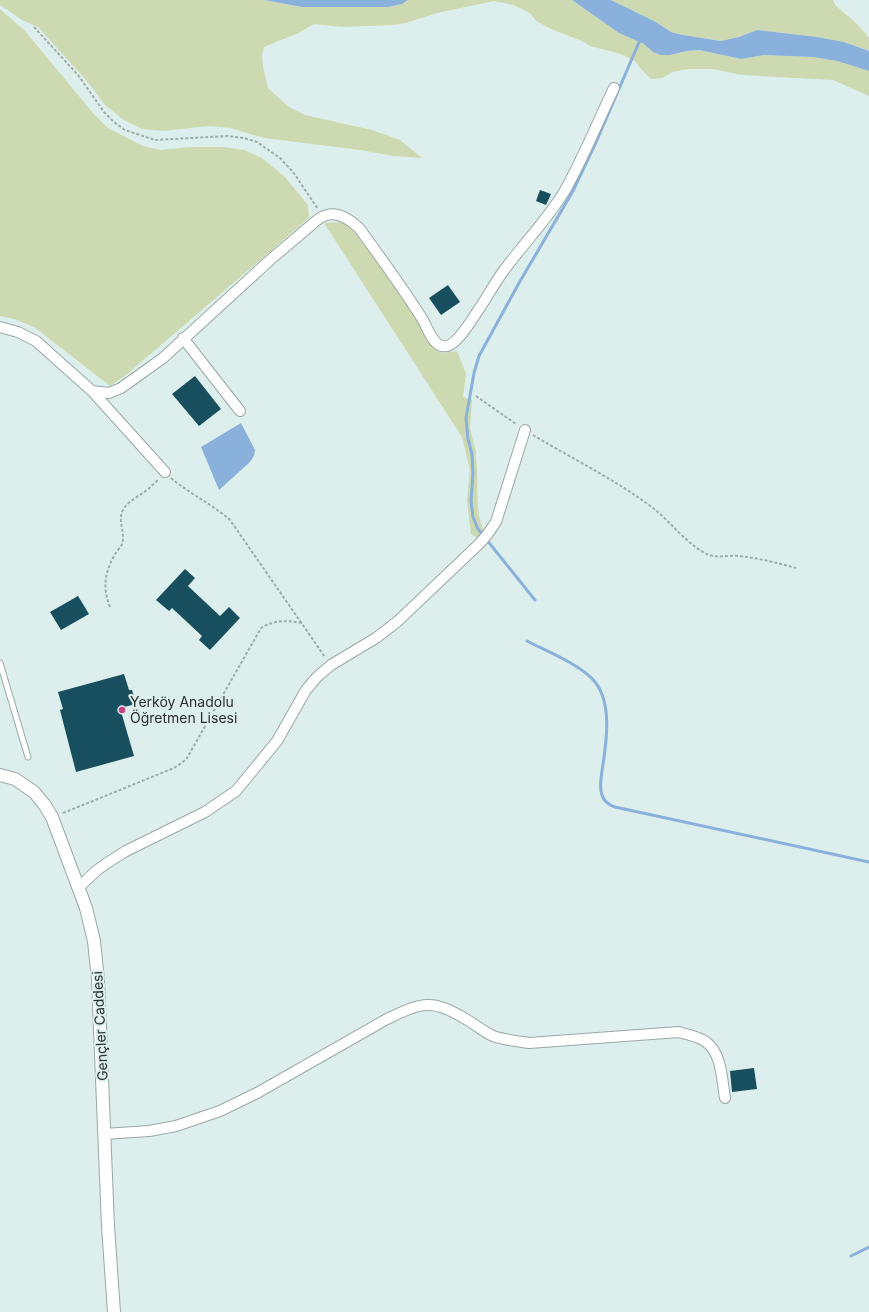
<svg xmlns="http://www.w3.org/2000/svg" width="869" height="1312" viewBox="0 0 869 1312" font-family="Inter,sans-serif">
	<style>
		.green { fill: #cddab1 }
		.water { fill: #8ab0dc }
		.lines { fill: none; stroke-linecap: round; stroke-linejoin: round }
		.stream { stroke: #8ab0dc; stroke-width: 3 }
		.building { fill: #184f5e }
		.service-casing { stroke: #98a8a6; stroke-width: 7 }
		.minor-casing { stroke: #98a8a6; stroke-width: 12 }
		.tertiary-casing { stroke: #98a8a6; stroke-width: 14 }
		.path { stroke: #9eacaa; stroke-width: 2; stroke-dasharray: 3 2; stroke-linecap: butt }
		.service { stroke: #fff; stroke-width: 5 }
		.minor { stroke: #fff; stroke-width: 10 }
		.tertiary { stroke: #fff; stroke-width: 12 }
		.poi-dot { fill: #c6438a; stroke: #ddefec; stroke-width: 1.5 }
		.labels { text-anchor: middle; stroke-width: 4; stroke-linejoin: round; paint-order: stroke }
		.poi-label { font-size: 14px; fill: #282f2e; stroke: #ddefec; text-anchor: start }
		.street-label { font-size: 14px; fill: #282f2e; stroke: #ddefec }
	</style>
	<rect width="100%" height="100%" fill="#ddefec"/>
	<path class="green" d="M0 0H264L302 7H388L402 4 408 0H572L619 33 644 44 653 51 670 55 687 51 699 50 741 59 764 55 813 57 837 61 869 71V96L833 80 741 75 713 69H688L673 72 662 78 651 79 640 68 636 62 621 54 590 46 582 41 553 30 536 21 531 14 524 10 513 5 494 1 437 13 406 23 392 25 342 27 314 24 297 34 278 41 264 47 262 56 263 67 268 88 289 107 305 115 372 130 400 140 422 158 394 156 360 150 264 138 230 128 209 126 163 131 142 129 124 120 105 105 87 81 38 27 22 20 0 5Z
		M611 0H833L835 5 856 23 869 38V51L844 42 817 37 757 30 739 37 721 41 683 35 671 32 656 22Z
		M0 9 25 31 93 113 108 128 143 146 160 150 190 147H223L244 150 262 158 285 177 308 205 309 218 126 375 110 386 34 327 14 319 0 316Z
		M342 222 348 223 355 230 407 304 431 343 437 351 443 353 457 351 466 374 463 397 472 400 470 428 476 453C475 458 477 463 477 469 478 491 475 511 484 531L477 538 471 534 467 500 470 470 462 437 324 223Z"/>
	<path class="water" d="M264 0H408L402 4 388 7H302Z
		M572 0H611L656 22 671 32 683 35 721 41 739 37 757 30 817 37 844 42 869 51V71L837 61 813 57 764 55 741 59 699 50 687 51 670 55H661L653 52 644 44 619 33Z
		M241 423 255 450 254 456 250 462 219 490 201 447Z"/>
	<g class="lines">
		<path class="stream" d="M535 600 478 529 473 517 471 501 473 474 472 454 468 439 466 418 474 373 479 356 519 283 573 191 597 140 640 40
			M527 641C546 651 582 665 595 682 613 704 606 745 602 771 601 779 599 788 602 795 604 802 609 805 615 807L869 862
			M851 1256 869 1247"/>
	</g>
	<path class="building" d="M540 190 551 194 546 205 536 201Z
		M448 285 460 302 441 315 429 298Z
		M195 376 221 409 199 426 172 394Z
		M185 569 195 578 188 586 220 616 229 607 240 618 210 650 199 640 202 636 172 608 169 611 156 600Z
		M78 596 89 614 61 630 50 612Z
		M124 674 129 690H132L136 704 120 708 134 756 76 772 60 710 63 709 58 692Z
		M754 1068 757 1089 732 1092 730 1071Z"/>
	<g class="lines">
		<defs>
			<path id="service" d="M0 663 28 757"/>
			<path id="minor" d="M0 327 18 332 36 341 92 391 109 393 121 388 163 358 270 260 316 221C332 208 346 216 359 228 381 258 403 288 423 320 427 328 433 344 442 346 455 350 472 319 479 309 488 296 495 282 505 269 524 243 547 220 564 192 583 159 597 123 614 88
				M183 338 240 411
				M92 391 165 472
				M79 887 96 871 107 863 126 851 205 812 236 791 277 741 306 690 317 677 331 665 376 638 398 621 479 544 487 535 496 522 525 430
				M104 1134 149 1131 176 1126 220 1111 257 1093 387 1019C424 1001 433 999 469 1021 477 1026 484 1032 493 1036 504 1040 516 1041 529 1043L679 1032C688 1035 698 1036 706 1042 722 1053 722 1081 725 1098"/>
			<path id="tertiary" d="M0 775 15 779 34 792 44 804 52 817 86 908 94 941 98 980 108 1226 114 1312"/>
		</defs>
		<use href="#service" class="service-casing"/>
		<use href="#minor" class="minor-casing"/>
		<use href="#tertiary" class="tertiary-casing"/>
		<path class="path" d="M34 27 78 75 104 112 114 122 125 130 155 140 228 136 244 138 257 142 280 158 293 172 318 209
			M476 396 516 424
			M533 435C573 459 616 480 653 508 671 522 688 546 709 555 718 558 730 555 739 556 759 558 777 563 796 568
			M171 478C190 494 212 504 230 520L325 657
			M110 607C102 587 105 572 115 554 117 551 121 547 122 544 126 533 117 521 123 510 128 501 139 496 147 490 151 487 154 483 158 480
			M63 813 174 768 183 762 187 758 261 628C274 620 286 620 302 623"/>
		<use href="#service" class="service"/>
		<use href="#minor" class="minor"/>
		<use href="#tertiary" class="tertiary"/>
	</g>
	<circle class="poi-dot" cx="122" cy="710" r="4"/>
	<g class="labels">
		<g class="poi-label">
			<text x="130" y="707">Yerköy Anadolu<tspan x="130" dy="16">Öğretmen Lisesi</tspan></text>
		</g>
		<g class="street-label">
			<text transform="translate(100 1026) rotate(-93)" y="5">Gençler Caddesi</text>
		</g>
	</g>
</svg>
